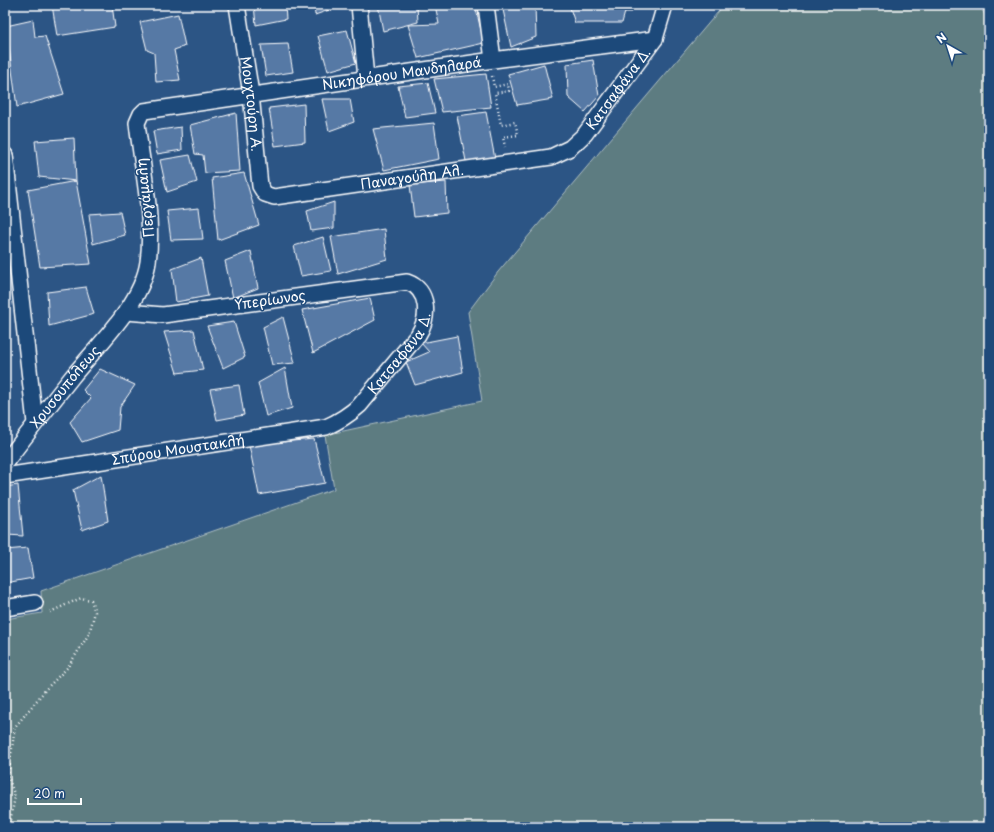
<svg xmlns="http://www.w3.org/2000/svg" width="994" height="832" viewBox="0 0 994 832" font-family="'Playpen Sans',sans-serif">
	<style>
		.green { fill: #5d7c81; stroke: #aebec0 }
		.building { fill: #5779a5; stroke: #fff }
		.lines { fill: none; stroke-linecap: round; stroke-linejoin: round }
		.minor-casing { stroke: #fff; stroke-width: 18 }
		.path { stroke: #fff; stroke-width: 2.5; stroke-dasharray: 1 3; stroke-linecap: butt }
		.minor { stroke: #1f4a7a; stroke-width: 15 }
		.labels { text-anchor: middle; stroke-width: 3; stroke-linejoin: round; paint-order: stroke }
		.street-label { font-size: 14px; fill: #fff; stroke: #1f4a7a }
	</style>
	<rect width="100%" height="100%" fill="#2c5585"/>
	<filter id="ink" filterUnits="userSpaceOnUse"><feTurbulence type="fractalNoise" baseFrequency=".025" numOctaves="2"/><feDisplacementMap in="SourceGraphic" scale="8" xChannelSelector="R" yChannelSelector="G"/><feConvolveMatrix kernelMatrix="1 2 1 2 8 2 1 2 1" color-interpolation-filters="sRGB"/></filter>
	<g filter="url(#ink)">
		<path class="green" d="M724 5H980L989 24V827H5V619L42 613 41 591 334 489 325 435 482 401 468 312 498 272Z"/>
		<path class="building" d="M52 5H112L115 27 57 36Z
			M254 5H285L286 19 256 25Z
			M314 5H343L315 15Z
			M378 5H417L418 22 383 31Z
			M435 5H475L484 43 418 58 408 25 439 24Z
			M502 5H535L536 37 511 47Z
			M569 5H634L632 12H625L622 23H575Z
			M178 14 185 46 174 50 180 80 156 82 154 53 147 50 140 22Z
			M33 20 35 37 45 36 64 94 17 107 6 26Z
			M347 30 356 63 328 71 318 36Z
			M288 44 293 72 266 76 261 45Z
			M593 60 599 96 585 112 568 97 567 64Z
			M544 64 553 99 517 105 508 74Z
			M486 74 491 107 442 112 434 79Z
			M428 83 435 113 405 117 398 86Z
			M322 99H350L354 122 329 131Z
			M304 104 305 142 275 146 269 108Z
			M486 112 495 159 466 161 457 116Z
			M236 113 240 171 205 173 203 155 195 154 190 125Z
			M434 123 439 159 384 170 373 129Z
			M181 127 182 150 157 154 153 131Z
			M74 138 76 181 39 177 35 141Z
			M190 155 197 182 167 192 160 160Z
			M244 173 259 225 218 240 212 178Z
			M76 181 91 264 40 267 28 190Z
			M446 182 447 213 414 217 410 185Z
			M334 202V228L311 231 307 211Z
			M199 208 203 239 171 240 167 211Z
			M120 212 125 235 93 244 89 214Z
			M384 229 387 259 338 274 331 237Z
			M323 237 331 271 301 276 294 246Z
			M251 251 258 288 233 298 225 261Z
			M201 258 208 296 176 302 172 269Z
			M86 287 94 314 49 326 47 292Z
			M370 298 375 320 313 353 302 310Z
			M283 317 295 363 272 365 263 327Z
			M234 322 245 357 223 368 207 326Z
			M194 330 203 370 177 373 164 332Z
			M457 336 463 372 415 385 406 362 429 352 421 343Z
			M285 368 292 408 266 416 258 383Z
			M100 369 135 385 120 407 118 430 82 442 70 422 91 398 83 390Z
			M239 385 244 415 217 420 210 389Z
			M314 439 325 483 259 495 249 445Z
			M101 475 108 521 82 530 73 490Z
			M18 485 23 536 7 535 5 533V487Z
			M28 548 33 578 5 583V550Z"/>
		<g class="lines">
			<defs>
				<g id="minor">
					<path id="s1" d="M237 5 251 94 260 186 265 194 274 197 551 157 570 148 585 134 655 39 665 5"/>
					<path d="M359 5 366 78"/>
					<path d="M486 5 493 60"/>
					<path d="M5 155 35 423"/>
					<path id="s2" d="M5 463C27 434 49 406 72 377 98 345 142 304 148 262 154 217 142 168 137 123L141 114 144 111 493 60 655 39"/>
					<path id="s3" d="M5 476 326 427C340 421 349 415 360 405L418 335C429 318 430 290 407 282L163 315 126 312"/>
					<path d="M5 608 35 603"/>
				</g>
			</defs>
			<use href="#minor" class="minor-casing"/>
			<path class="path" d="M492 76 494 87 508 84 509 91 495 93 501 125 515 122 518 135 503 137 505 147
				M9 827 15 797 8 776 15 727 47 688 68 667 89 634 95 612 91 600 81 598 48 613"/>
			<use href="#minor" class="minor"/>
		</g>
	</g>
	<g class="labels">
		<g class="street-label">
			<text dy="5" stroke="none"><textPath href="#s2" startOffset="663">Νικηφόρου Μανδηλαρά</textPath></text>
			<text dy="5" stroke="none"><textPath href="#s1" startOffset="579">Κατσαφάνα Δ.</textPath></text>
			<text dy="5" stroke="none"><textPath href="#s1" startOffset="100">Μουχτούρη Α.</textPath></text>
			<text dy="5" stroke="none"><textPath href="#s1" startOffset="341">Παναγούλη Αλ.</textPath></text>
			<text transform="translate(145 198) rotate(-96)" y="5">Περγάμαλη</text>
			<text transform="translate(270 300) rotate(-8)" y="5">Υπερίωνος</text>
			<text dy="5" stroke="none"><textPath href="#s3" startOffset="431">Κατσαφάνα Δ.</textPath></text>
			<text dy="5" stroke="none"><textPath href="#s2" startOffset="97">Χρυσουπόλεως</textPath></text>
			<text dy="5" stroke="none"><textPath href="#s3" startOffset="175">Σπύρου Μουστακλή</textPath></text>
		</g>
	</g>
	<rect width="994" height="832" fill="none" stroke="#1f4a7a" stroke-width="20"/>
	<rect x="10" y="10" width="974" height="812" fill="none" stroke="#fff" stroke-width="1.5" filter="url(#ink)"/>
	<g transform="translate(948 46) rotate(321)" stroke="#1f4a7a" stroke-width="3" paint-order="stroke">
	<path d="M0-3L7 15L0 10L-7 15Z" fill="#ffffff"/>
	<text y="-6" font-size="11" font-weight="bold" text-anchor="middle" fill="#ffffff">N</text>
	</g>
	<path d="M28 798v6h53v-6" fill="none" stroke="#ffffff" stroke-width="2"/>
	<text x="34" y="798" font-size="12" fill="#ffffff" stroke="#1f4a7a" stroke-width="3" paint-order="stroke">20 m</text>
</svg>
